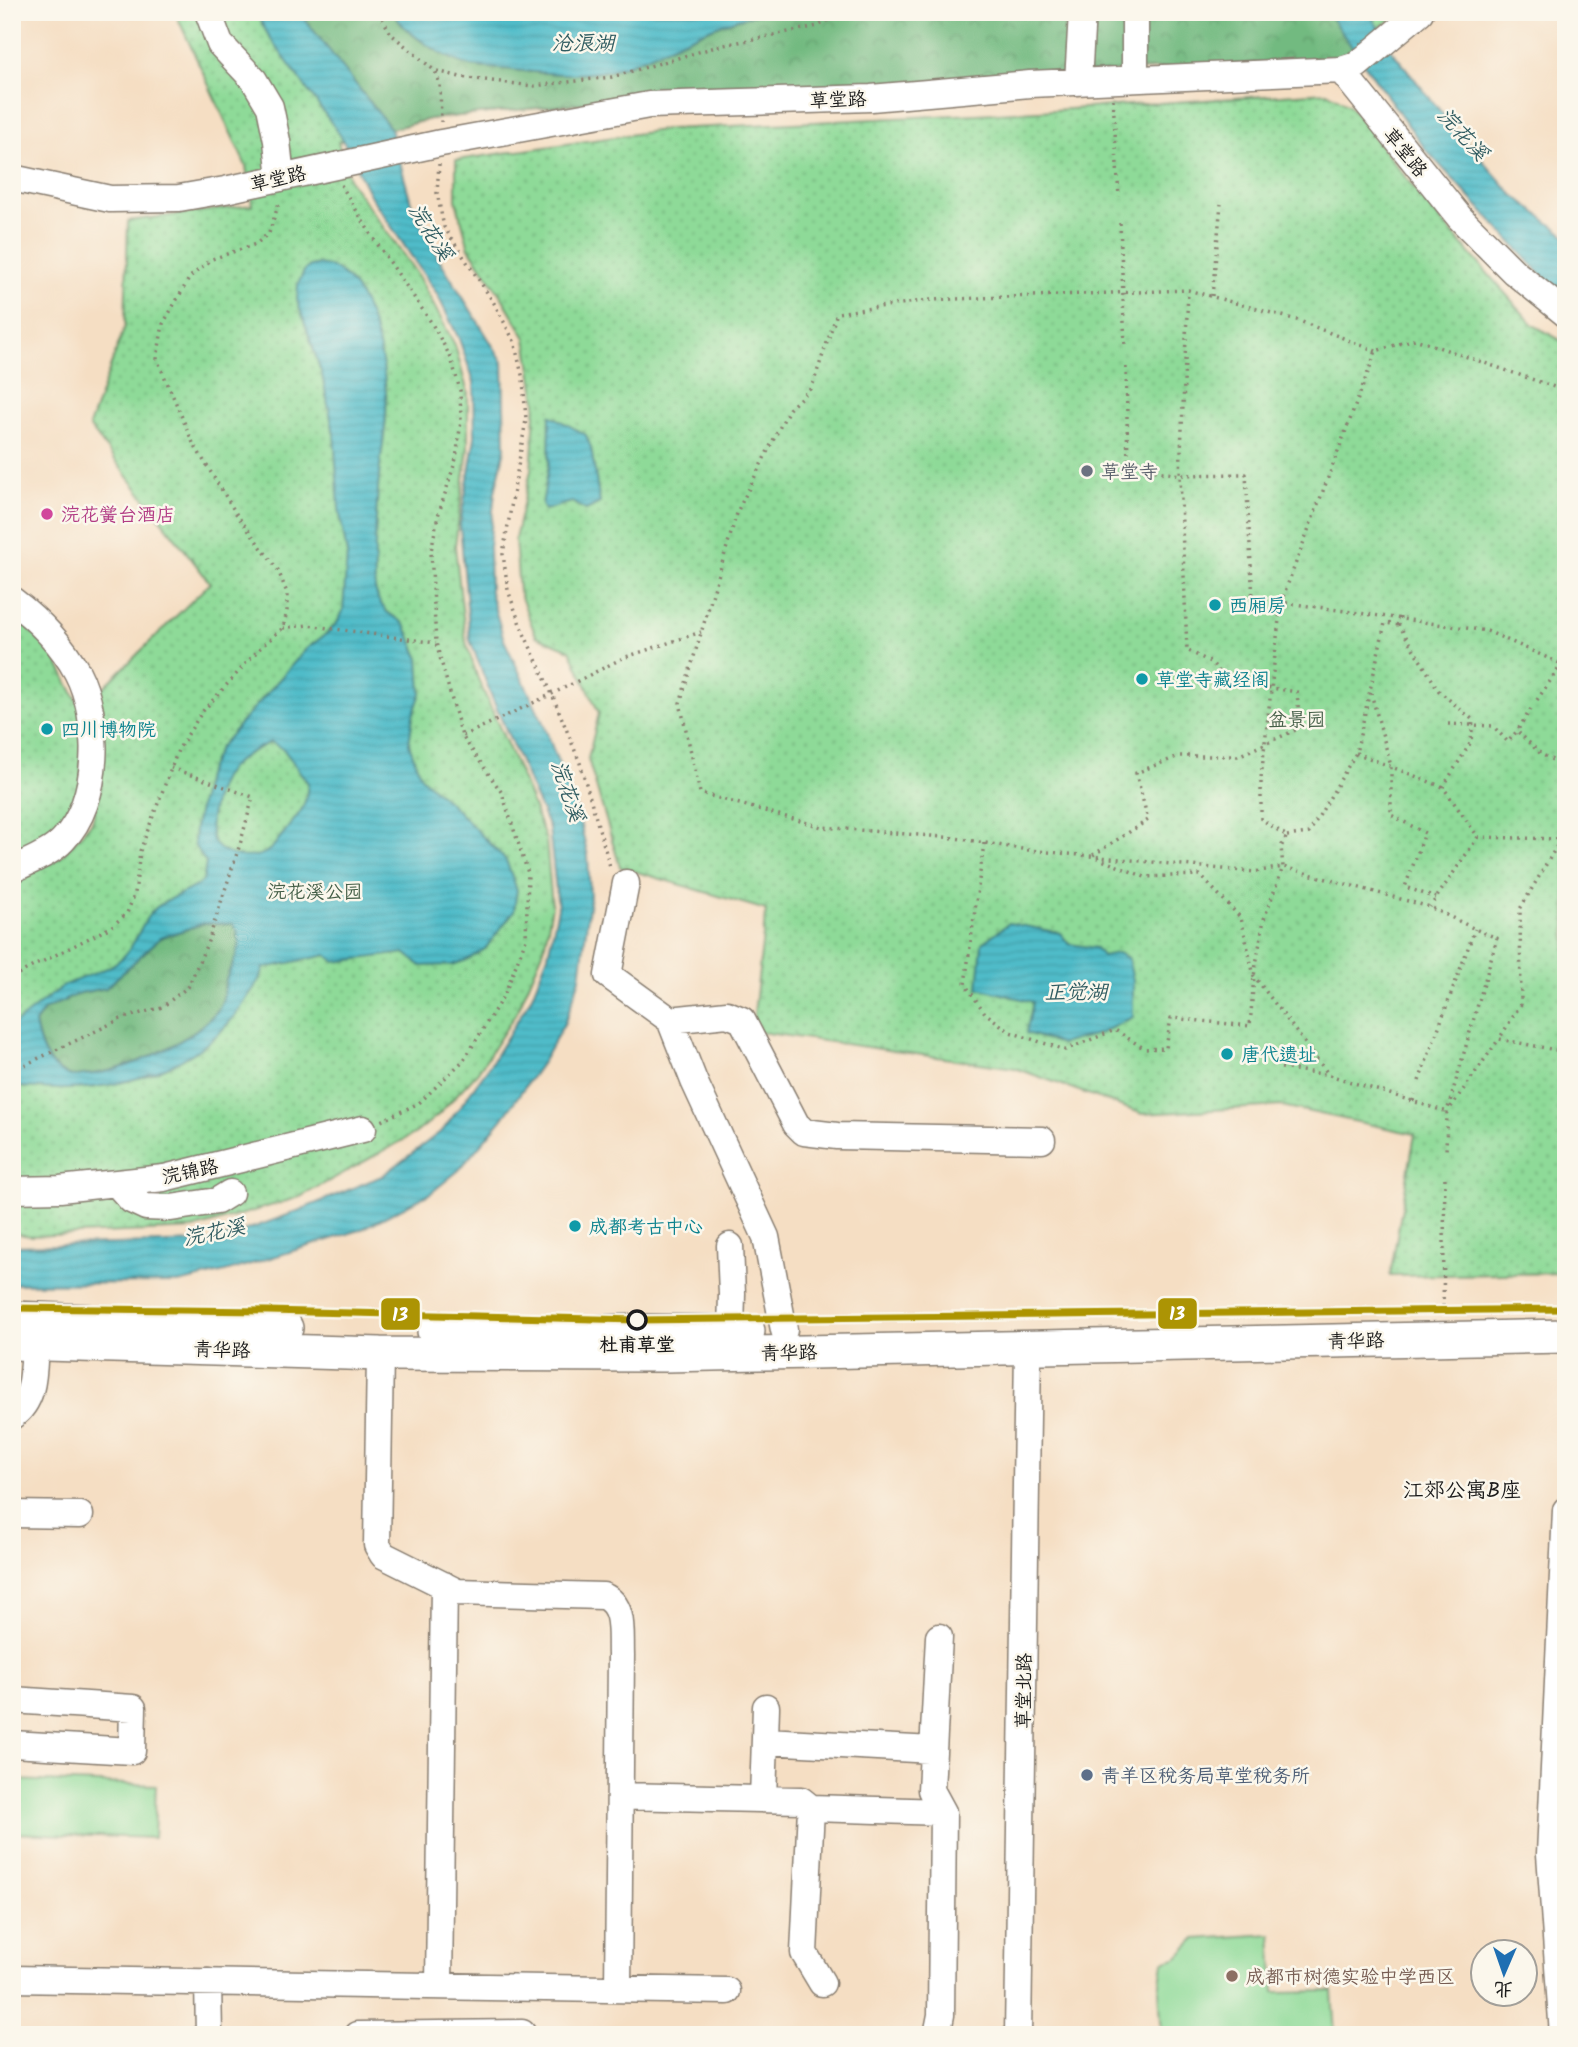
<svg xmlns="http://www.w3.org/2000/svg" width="1578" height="2047" viewBox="0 0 1578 2047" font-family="Kalam,'LXGW WenKai TC',sans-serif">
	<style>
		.grass { fill: url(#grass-dots); stroke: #557b5a; stroke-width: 2 }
		.forest { fill: url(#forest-crowns); stroke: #476b4e; stroke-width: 2 }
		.garden { fill: #8eda98; stroke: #557b5a; stroke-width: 2 }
		.water { fill: url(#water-rules); stroke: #366c72; stroke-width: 2; fill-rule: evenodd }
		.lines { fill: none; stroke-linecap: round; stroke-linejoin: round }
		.minor-casing { stroke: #887d70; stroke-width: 29 }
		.major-casing { stroke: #887d70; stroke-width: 36 }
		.path { stroke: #887d70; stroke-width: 3.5; stroke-dasharray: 2 5; stroke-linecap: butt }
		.minor { stroke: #fff; stroke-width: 26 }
		.major { stroke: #fff; stroke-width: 33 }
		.metro-1-casing { stroke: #fbf7ec; stroke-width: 12 }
		.metro-1 { stroke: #ac9404; stroke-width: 7 }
		.worship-dot { fill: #6b7280; stroke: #fbf7ec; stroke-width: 2.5 }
		.hotel-dot { fill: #d1479c; stroke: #fbf7ec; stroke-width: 2.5 }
		.culture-dot { fill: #0f9aa8; stroke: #fbf7ec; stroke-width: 2.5 }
		.stop-dot { fill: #fbf7ec; stroke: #1c1c1c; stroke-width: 3.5 }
		.service-dot { fill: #5c6f8a; stroke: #fbf7ec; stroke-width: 2.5 }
		.education-dot { fill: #8d6e63; stroke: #fbf7ec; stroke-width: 2.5 }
		.labels { text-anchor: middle; stroke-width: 5; stroke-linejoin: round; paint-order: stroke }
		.street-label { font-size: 19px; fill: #1c1c1c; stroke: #fbf7ec }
		.worship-label { font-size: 19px; fill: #5b616d; stroke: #fbf7ec; text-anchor: start }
		.hotel-label { font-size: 19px; fill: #b23c85; stroke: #fbf7ec; text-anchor: start }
		.culture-label { font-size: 19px; fill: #0d838f; stroke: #fbf7ec; text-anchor: start }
		.park-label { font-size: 19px; fill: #445e47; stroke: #fbf7ec }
		.stop-label { font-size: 19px; font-weight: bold; fill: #1c1c1c; stroke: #fbf7ec }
		.service-label { font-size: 19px; fill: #4e5e75; stroke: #fbf7ec; text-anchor: start }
		.education-label { font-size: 19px; fill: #785e54; stroke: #fbf7ec; text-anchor: start }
		.water-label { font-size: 21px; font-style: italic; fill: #305c61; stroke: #fbf7ec }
		.neighbourhood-label { font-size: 21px; fill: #1c1c1c; stroke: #fbf7ec }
		.line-badge { stroke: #fbf7ec; stroke-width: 2.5 }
		.badge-label { font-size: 19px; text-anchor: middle; font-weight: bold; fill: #fff }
	</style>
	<defs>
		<pattern id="grass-dots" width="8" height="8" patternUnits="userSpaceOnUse" patternTransform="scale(1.75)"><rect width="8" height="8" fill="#8eda98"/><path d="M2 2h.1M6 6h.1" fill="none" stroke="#7aba82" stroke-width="1.8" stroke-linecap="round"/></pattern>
		<pattern id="forest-crowns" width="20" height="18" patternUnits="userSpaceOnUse" patternTransform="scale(1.75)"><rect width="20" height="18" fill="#72ba80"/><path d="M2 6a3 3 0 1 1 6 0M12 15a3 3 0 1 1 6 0" fill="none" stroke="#629f6e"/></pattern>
		<pattern id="water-rules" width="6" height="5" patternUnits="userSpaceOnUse" patternTransform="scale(1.75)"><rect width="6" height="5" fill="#4fbcc9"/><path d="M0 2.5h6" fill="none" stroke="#44a1ac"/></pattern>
	</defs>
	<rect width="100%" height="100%" fill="#fbf7ec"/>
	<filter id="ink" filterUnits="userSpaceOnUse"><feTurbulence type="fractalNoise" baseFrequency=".0143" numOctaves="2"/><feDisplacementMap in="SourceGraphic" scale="14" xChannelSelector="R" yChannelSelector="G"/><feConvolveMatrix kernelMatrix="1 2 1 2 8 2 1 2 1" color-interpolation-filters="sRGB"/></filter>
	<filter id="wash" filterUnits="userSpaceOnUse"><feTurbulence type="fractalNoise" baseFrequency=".00686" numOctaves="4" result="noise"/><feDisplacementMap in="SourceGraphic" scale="28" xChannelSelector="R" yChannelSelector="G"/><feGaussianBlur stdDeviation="1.57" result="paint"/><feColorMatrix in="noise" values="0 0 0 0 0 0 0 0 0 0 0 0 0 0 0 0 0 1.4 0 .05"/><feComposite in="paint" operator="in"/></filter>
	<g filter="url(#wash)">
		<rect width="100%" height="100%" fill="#f5dec3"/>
		<path class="grass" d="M175 12H1401L1353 48 1335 59 633 98 430 119 338 142 350 181 417 274 455 345 468 394V449L455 546 466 642 478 679 525 785 546 840 552 906 544 949 518 1010 478 1072 438 1115 416 1133 300 1197 193 1229 30 1236 12 1233V883L61 857 92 822 101 786 96 695 210 583 89 426 125 326 128 221 252 205 246 166Z
			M1327 92 1349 105 1424 201 1533 325 1566 343V1273L1390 1276 1415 1134 1282 1106 1143 1114 1015 1068 752 1031 766 910 620 867 588 759 599 713 570 650 536 636 519 592 515 539 531 470 536 401 526 338 503 299 469 248 456 200V160L669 129 1039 111Z
			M12 613 50 648 81 708V784L59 833 12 862Z"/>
		<path class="forest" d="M299 12H393C404 34 448 60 471 66 482 68 493 68 504 69 541 73 585 79 621 67 670 50 720 17 773 12H1327L1353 48 1335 59 633 98 430 119 391 129Z
			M205 923 233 924C246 943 237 955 228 974 223 985 226 1000 218 1010 189 1043 127 1072 84 1075 79 1076 73 1077 68 1075 46 1067 39 1044 35 1023L44 1010 80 993 106 988 160 938Z"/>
		<path class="garden" d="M12 1780 156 1785 154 1838 12 1833Z
			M1271 1934 1275 1992 1332 1991 1335 2035H1162L1159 1990 1163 1962 1178 1957 1195 1939Z"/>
		<path class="water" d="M255 12H299L391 129 413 210 439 259 503 362 505 449 495 492 489 547 490 592 504 640 541 718 578 814 588 856 590 898 580 978 565 1022 543 1061 502 1119 459 1170 431 1193 360 1230 225 1272 178 1283 12 1284V1246L213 1242 288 1215 382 1176 443 1130 488 1068 531 998 548 955 558 908 549 828 493 700 470 640 460 525 475 437 474 382 459 339 437 294 370 195 340 135 270 38Z
			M393 12H772C720 17 670 50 621 67 585 79 541 73 504 69 493 68 482 68 471 66 448 60 404 34 393 12Z
			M1327 12H1369L1392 51 1453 127 1512 194 1566 236V294L1549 283 1426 150Z
			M319 264C367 270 383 351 386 392 388 416 383 442 380 466 376 507 374 548 375 589L379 601 387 612 402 622 406 627 419 657 421 693 413 716 409 744 421 777 450 803 506 860 517 890 514 911 485 949 467 960 452 965 421 966 405 953 335 962 327 955 264 968C261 981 252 990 245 1001 208 1061 136 1087 68 1089 50 1090 32 1087 14 1087L12 1026C29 1013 46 998 64 986 83 975 106 973 123 957 135 945 139 929 149 915 162 898 187 894 203 881L206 863 194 845 195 827 206 776 219 748 306 649 326 634 337 623 343 611 347 554 339 509 334 434 322 375 297 300 298 284 304 271 310 266ZM271 742 284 750 308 783C305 813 300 811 283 834 278 839 275 846 269 850 256 861 226 858 215 844 204 828 216 786 227 772 238 758 255 749 271 742ZM205 923 233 924C245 941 237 956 228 974 223 985 226 1000 218 1010 189 1043 127 1072 84 1075 79 1076 73 1077 68 1075 46 1067 39 1045 35 1023L44 1010 80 993 106 988 160 938Z
			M550 415 586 435 591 448 600 503 586 510 572 502 545 510 542 505 549 463Z
			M1009 923 1060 933 1069 944 1096 948 1102 956 1118 953 1128 958 1133 980V1017L1101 1033 1061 1044 1026 1033 1033 1002 978 988 982 943Z"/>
	</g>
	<g filter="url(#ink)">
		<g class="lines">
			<defs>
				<path id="minor" d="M208 12 220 44 254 80 270 107 277 141 281 178
					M1341 70 1460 218 1514 272 1566 314
					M1135 79V12
					M1078 82 1082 12
					M12 178 110 199 179 198 225 190 441 143 649 105 871 98 1030 84 1341 70 1357 65 1420 12
					M12 600C37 619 62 644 77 672 101 718 101 801 63 840 50 854 29 861 12 870
					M626 883 608 975 670 1020 694 1081 766 1237 784 1330
					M670 1020 727 1014 742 1020 796 1124 804 1132 837 1136 1042 1140
					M116 1183 131 1200 146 1207 171 1208 217 1201 230 1193
					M12 1190 60 1189 164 1178 363 1129
					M730 1246 732 1294 731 1331
					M380 1354 377 1545 383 1555 457 1592 603 1596C625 1605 620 1634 621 1655L618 1989
					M12 1416C36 1400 33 1370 35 1343
					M12 1514 80 1515
					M12 1700 133 1708 132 1751 12 1744
					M766 1741 933 1750
					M620 1796 801 1800 811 1808 943 1812
					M763 1799 766 1707
					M811 1808 804 1953 822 1983
					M12 1979 727 1991
					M208 1982 209 2035
					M439 1986 444 1585
					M358 2035 522 2033
					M937 2035 941 2015 943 1812 931 1790 939 1637
					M1018 2035 1028 1347
					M1563 2035 1550 1854 1566 1510"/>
				<path id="major" d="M12 1318 286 1328
					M434 1331H748
					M12 1343 380 1354 665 1355 1566 1336"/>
			</defs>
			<use href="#minor" class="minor-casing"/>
			<use href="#major" class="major-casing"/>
			<path class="path" d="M379 12 391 34 435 71 440 84 441 122
				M437 71 460 77 533 86 612 77 719 46 818 26 843 12
				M1113 99 1119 197
				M439 164 437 193 444 227 494 303 514 341 523 379 526 420 503 554 508 590 521 627 552 694 580 763 611 870
				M341 185 372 236 431 322 451 358 460 390 461 421 456 459 438 516 431 551 436 643 462 736 502 793 528 873 526 939 505 993 464 1060 419 1103 381 1121
				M1120 223 1125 347
				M1212 296 1221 204
				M1376 351 1297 320 1188 290 929 300 837 313 812 387 789 409 738 510 680 703 700 793 822 827 955 838 1028 850 1254 872 1283 867 1430 907 1475 929 1497 938 1447 1112 1446 1153
				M1126 367 1128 466 1180 475 1246 474 1253 601 1281 602 1487 631 1566 666
				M1400 617 1399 625 1439 691 1473 720 1471 742 1443 787 1478 837 1430 907
				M283 628 307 625 436 643
				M1371 693 1391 766V815L1425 833 1405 887 1436 898
				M1537 700 1566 658
				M1531 709 1517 731 1541 754 1566 767
				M1448 724 1493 726 1508 742 1517 731
				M463 736 552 694 623 658 701 632
				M1356 753 1443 787
				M1566 833 1561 839H1566
				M1287 836 1309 833 1356 753 1385 623 1399 625
				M1478 837 1561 839 1520 909 1521 1004 1499 1039
				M984 843 965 984 985 1013 1010 1032 1065 1050 1115 1030 1145 1049 1166 1048 1171 1018 1250 1026 1254 976 1264 919 1283 867 1281 847 1287 836 1261 819V778L1281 602 1376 351 1415 339 1566 391
				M1093 855 1148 820 1136 773 1179 756H1238L1300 728 1297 692 1227 681 1212 663 1187 650 1180 475 1188 291
				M1097 858 1145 877 1200 875 1241 918 1254 976 1329 1075 1447 1112
				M12 977 111 927 127 913 135 893 140 851 178 750 202 712 261 647 283 628 287 611V593L278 570 237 515 193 443 157 359 163 324 190 277 212 259 256 244 269 233 280 200
				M1281 1068 1329 1075
				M12 1071 121 1019 162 1007 188 987 209 939 241 841 253 797 171 768
				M1419 1081 1475 929
				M1413 1101 1415 1094
				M1451 1107 1499 1039 1566 1052
				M1443 1313 1445 1175"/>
			<use href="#minor" class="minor"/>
			<use href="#major" class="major"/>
			<defs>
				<path id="metro-1" d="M12 1308 268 1311 637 1320 1566 1309"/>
			</defs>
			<use href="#metro-1" class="metro-1-casing"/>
			<use href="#metro-1" class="metro-1"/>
		</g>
	</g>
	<circle class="worship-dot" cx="1087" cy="471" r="7"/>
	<circle class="hotel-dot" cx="47" cy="514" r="7"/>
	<g class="culture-dot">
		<circle cx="1215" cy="605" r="7"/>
		<circle cx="1142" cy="679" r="7"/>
		<circle cx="47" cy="729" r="7"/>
		<circle cx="1227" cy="1054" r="7"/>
		<circle cx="575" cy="1226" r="7"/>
	</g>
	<circle class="stop-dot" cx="637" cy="1320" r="9"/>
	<circle class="service-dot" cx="1087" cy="1775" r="7"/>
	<circle class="education-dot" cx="1232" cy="1976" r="7"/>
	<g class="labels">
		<g class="street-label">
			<text transform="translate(838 99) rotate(-2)" y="7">草堂路</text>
			<text transform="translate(1406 152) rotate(51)" y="7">草堂路</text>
			<text transform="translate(278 178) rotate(-13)" y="7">草堂路</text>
			<text transform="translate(190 1171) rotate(-12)" y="7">浣锦路</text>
			<text transform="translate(1356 1340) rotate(-1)" y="7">青华路</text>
			<text transform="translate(222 1349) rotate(2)" y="7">青华路</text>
			<text transform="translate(789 1352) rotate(-1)" y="7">青华路</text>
			<text transform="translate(1023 1691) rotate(-89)" y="7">草堂北路</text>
		</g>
		<g class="worship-label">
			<text x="1101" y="478">草堂寺</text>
		</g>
		<g class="hotel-label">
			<text x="61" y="521">浣花黉台酒店</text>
		</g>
		<g class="culture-label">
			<text x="1229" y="612">西厢房</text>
			<text x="1156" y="686">草堂寺藏经阁</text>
			<text x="61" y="736">四川博物院</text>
			<text x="1241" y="1061">唐代遗址</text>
			<text x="589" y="1233">成都考古中心</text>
		</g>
		<g class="park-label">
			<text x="1297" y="726">盆景园</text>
			<text x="315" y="898">浣花溪公园</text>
		</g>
		<g class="stop-label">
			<text x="637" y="1351">杜甫草堂</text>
		</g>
		<g class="service-label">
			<text x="1101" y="1782">青羊区税务局草堂税务所</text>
		</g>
		<g class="education-label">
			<text x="1246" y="1983">成都市树德实验中学西区</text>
		</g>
		<g class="water-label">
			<text x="583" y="50">沧浪湖</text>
			<text transform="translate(1463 134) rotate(47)" y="7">浣花溪</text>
			<text transform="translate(431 232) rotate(58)" y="7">浣花溪</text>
			<text transform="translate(568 791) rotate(71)" y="7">浣花溪</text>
			<text x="1076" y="999">正觉湖</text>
			<text transform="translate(214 1232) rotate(-12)" y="7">浣花溪</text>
		</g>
		<g class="neighbourhood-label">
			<text x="1462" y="1497">江郊公寓B座</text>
		</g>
	</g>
	<g class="line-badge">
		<rect x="1157" y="1297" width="41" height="33" rx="7" fill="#ac9404"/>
		<rect x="380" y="1297" width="41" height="34" rx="7" fill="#ac9404"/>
	</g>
	<g class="badge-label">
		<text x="1177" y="1320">13</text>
		<text x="400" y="1321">13</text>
	</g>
	<rect width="1578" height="2047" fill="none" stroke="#fbf7ec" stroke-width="42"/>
	<g transform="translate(1504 1973) rotate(182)"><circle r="33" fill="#fbf7ec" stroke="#a29f99" stroke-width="2"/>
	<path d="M0-5L12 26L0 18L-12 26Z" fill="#1f6fb2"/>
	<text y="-10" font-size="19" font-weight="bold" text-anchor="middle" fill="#1c1c1c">北</text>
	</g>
</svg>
